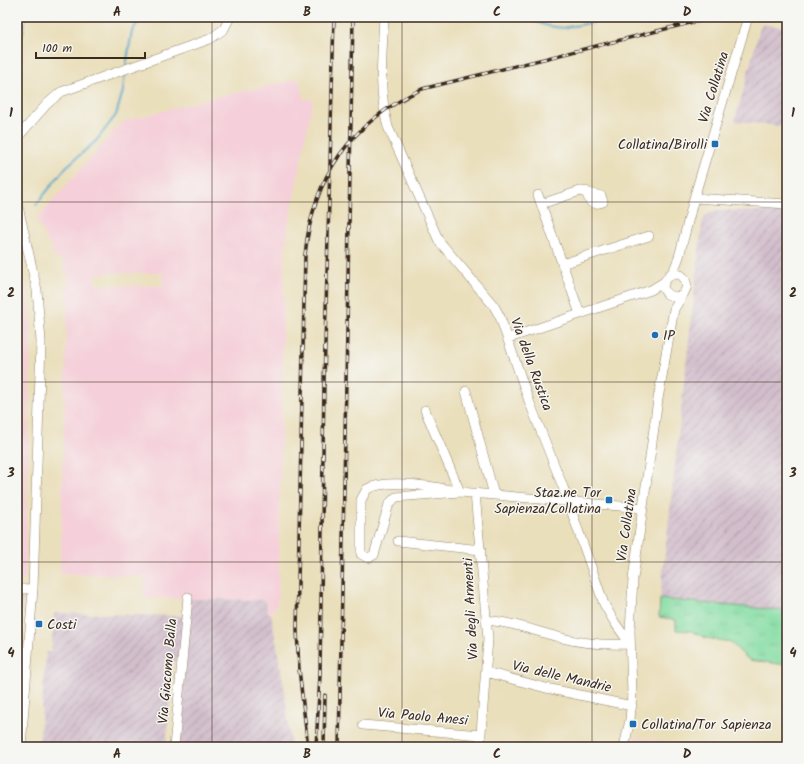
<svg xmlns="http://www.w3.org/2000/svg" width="804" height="764" viewBox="0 0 804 764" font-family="Kalam,sans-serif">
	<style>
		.built { fill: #f5cfd9; fill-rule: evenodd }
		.industrial { fill: url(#industrial-furrows) }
		.grass { fill: url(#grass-tufts); stroke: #608460 }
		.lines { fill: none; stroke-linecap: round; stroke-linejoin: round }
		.stream { stroke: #4fa4cb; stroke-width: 2 }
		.minor-casing { stroke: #92846c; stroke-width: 10 }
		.minor { stroke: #fff; stroke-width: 9 }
		.rail-casing { stroke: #3b2a1e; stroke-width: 3.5 }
		.rail { stroke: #f6f6f2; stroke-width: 2; stroke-dasharray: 6; stroke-linecap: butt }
		.grid { fill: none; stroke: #3b2a1e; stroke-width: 1; stroke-opacity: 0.55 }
		.poi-dot { fill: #1f6fb2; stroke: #f6f6f2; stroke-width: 1.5 }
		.labels { text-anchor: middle; stroke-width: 3; stroke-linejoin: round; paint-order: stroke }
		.street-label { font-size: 14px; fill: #3b2a1e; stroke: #f6f6f2 }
		.poi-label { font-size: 14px; fill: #3b2a1e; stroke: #f6f6f2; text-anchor: start }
		.neatline { fill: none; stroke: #3b2a1e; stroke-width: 1.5 }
		.grid-label { font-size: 13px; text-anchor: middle; font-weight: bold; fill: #3b2a1e }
	</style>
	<defs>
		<pattern id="industrial-furrows" width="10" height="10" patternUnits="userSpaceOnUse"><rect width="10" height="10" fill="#d1bdcb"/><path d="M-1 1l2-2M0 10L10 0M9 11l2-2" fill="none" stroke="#ab9aa4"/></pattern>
		<pattern id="grass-tufts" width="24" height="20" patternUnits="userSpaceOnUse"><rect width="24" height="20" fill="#84dda3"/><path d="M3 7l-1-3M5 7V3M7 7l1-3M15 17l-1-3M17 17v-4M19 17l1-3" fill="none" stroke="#73be8c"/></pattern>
	</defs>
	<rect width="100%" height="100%" fill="#f6f6f2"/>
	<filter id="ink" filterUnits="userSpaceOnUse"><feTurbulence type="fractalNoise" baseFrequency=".025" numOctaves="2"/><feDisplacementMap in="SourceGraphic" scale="8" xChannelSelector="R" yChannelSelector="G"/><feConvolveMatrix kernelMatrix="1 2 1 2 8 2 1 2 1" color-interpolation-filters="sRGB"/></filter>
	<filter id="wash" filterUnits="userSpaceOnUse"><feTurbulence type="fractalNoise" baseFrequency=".012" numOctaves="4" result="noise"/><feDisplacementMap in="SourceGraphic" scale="16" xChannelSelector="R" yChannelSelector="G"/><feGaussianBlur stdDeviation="0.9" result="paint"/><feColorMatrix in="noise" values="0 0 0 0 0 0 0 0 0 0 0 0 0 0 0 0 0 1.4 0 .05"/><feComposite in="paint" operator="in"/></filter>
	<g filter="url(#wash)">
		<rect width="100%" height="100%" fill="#eadfbb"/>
		<path class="built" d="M299 79 304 100 313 99 289 222 284 260 278 601 273 611 268 613 265 600 144 598V576L60 574 68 270H63V259H56L37 219 122 122 207 99ZM96 273H163V286L96 285Z
			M22 269 31 322 25 580H17V273Z
			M633 737 700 747H631Z"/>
		<path class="industrial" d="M761 24 787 28V127L735 121Z
			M717 210 787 212V611L660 599 702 223 706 215Z
			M17 595H22V597L17 657Z
			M190 599 265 600 268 613H271L285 693 291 747H178Z
			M54 613 184 616 179 659 173 662 166 747H39L46 652H51Z"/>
		<path class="grass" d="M660 599 787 611V665L749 660 730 642 706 638 691 631 676 630V620L659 617Z"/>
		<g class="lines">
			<path class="stream" d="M523 17 548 26 563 28 622 17
				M126 66 132 31 142 17
				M36 205 66 167 96 141 116 115 123 91 125 73"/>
		</g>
	</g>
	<g filter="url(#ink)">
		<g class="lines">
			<defs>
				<path id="minor" d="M384 17C382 56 378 89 388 127L439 241 494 306 500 317 529 401 563 487 604 604 615 623 630 644
					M17 36 20 17
					M17 138 47 104 61 92 210 39 224 29 230 17
					M538 195 580 314
					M694 198 787 204
					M17 202 37 290 41 342 33 589 21 747
					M541 204 580 191 601 196 603 202C591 206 589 202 586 191
					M562 264 649 236
					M681 296 674 297 667 294 663 288 664 282 674 270 679 257 694 198 748 17
					M509 338 651 290 664 282
					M466 391 494 495
					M425 410 460 492
					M460 492C438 487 387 478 367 489L361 500V554L368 558 374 555 389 504 396 497 460 492 643 508
					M475 493 488 639 480 747
					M398 541 481 550
					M17 589H33
					M486 620C513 622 537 632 562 638 584 644 607 645 630 644
					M486 672 546 688 632 706
					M363 725 481 735
					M174 747 188 597
					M624 747 630 720 632 694 630 631 633 579 658 399 674 309 684 293 687 286 685 279 681 275 677 274 669 275"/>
			</defs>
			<use href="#minor" class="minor-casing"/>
			<use href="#minor" class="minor"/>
			<defs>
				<path id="rail" d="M308 747 299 669 297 630 305 255C313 176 350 123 422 89L714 17
					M316 747 320 675 324 382 334 17
					M324 747 325 695
					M339 747 353 17"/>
			</defs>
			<use href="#rail" class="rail-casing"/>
			<use href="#rail" class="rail"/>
		</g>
	</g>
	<path class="grid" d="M212 17V747M402 17V747M592 17V747M17 202H787M17 382H787M17 562H787"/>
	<g class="poi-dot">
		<rect x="711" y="140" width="8" height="8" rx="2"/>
		<circle cx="655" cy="335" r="4"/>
		<rect x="605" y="496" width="8" height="8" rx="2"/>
		<rect x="35" y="620" width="8" height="8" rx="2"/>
		<rect x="629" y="720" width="8" height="8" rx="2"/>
	</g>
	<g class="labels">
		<g class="street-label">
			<text transform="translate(713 87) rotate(-73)" y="5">Via Collatina</text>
			<text transform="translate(532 364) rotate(70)" y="5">Via della Rustica</text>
			<text transform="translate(626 525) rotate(-82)" y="5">Via Collatina</text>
			<text transform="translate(470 609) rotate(-93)" y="5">Via degli Armenti</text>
			<text transform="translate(167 671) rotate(-85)" y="5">Via Giacomo Balla</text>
			<text transform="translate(562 676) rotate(13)" y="5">Via delle Mandrie</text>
			<text transform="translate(423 716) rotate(5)" y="5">Via Paolo Anesi</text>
		</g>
		<g class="poi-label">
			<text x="707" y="149" text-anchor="end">Collatina/Birolli</text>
			<text x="663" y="340">IP</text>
			<text x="601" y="497" text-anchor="end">Staz.ne Tor<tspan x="601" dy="16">Sapienza/Collatina</tspan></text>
			<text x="47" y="629">Costi</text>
			<text x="641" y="729">Collatina/Tor Sapienza</text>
		</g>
	</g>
	<rect width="804" height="764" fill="none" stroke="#f6f6f2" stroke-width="44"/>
	<path d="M36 52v6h109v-6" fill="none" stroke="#3b2a1e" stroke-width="2"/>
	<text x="42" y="52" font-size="12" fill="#3b2a1e" stroke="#f6f6f2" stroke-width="3" paint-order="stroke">100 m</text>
	<rect x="22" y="22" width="760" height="720" class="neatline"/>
	<g class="grid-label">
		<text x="117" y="16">A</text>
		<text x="307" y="16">B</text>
		<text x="497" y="16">C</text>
		<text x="687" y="16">D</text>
		<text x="11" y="117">1</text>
		<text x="793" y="117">1</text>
		<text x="11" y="297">2</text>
		<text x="793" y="297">2</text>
		<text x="11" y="477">3</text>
		<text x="793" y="477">3</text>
		<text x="11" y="657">4</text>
		<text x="793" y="657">4</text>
		<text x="117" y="758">A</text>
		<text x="307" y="758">B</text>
		<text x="497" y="758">C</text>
		<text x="687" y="758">D</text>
	</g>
</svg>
